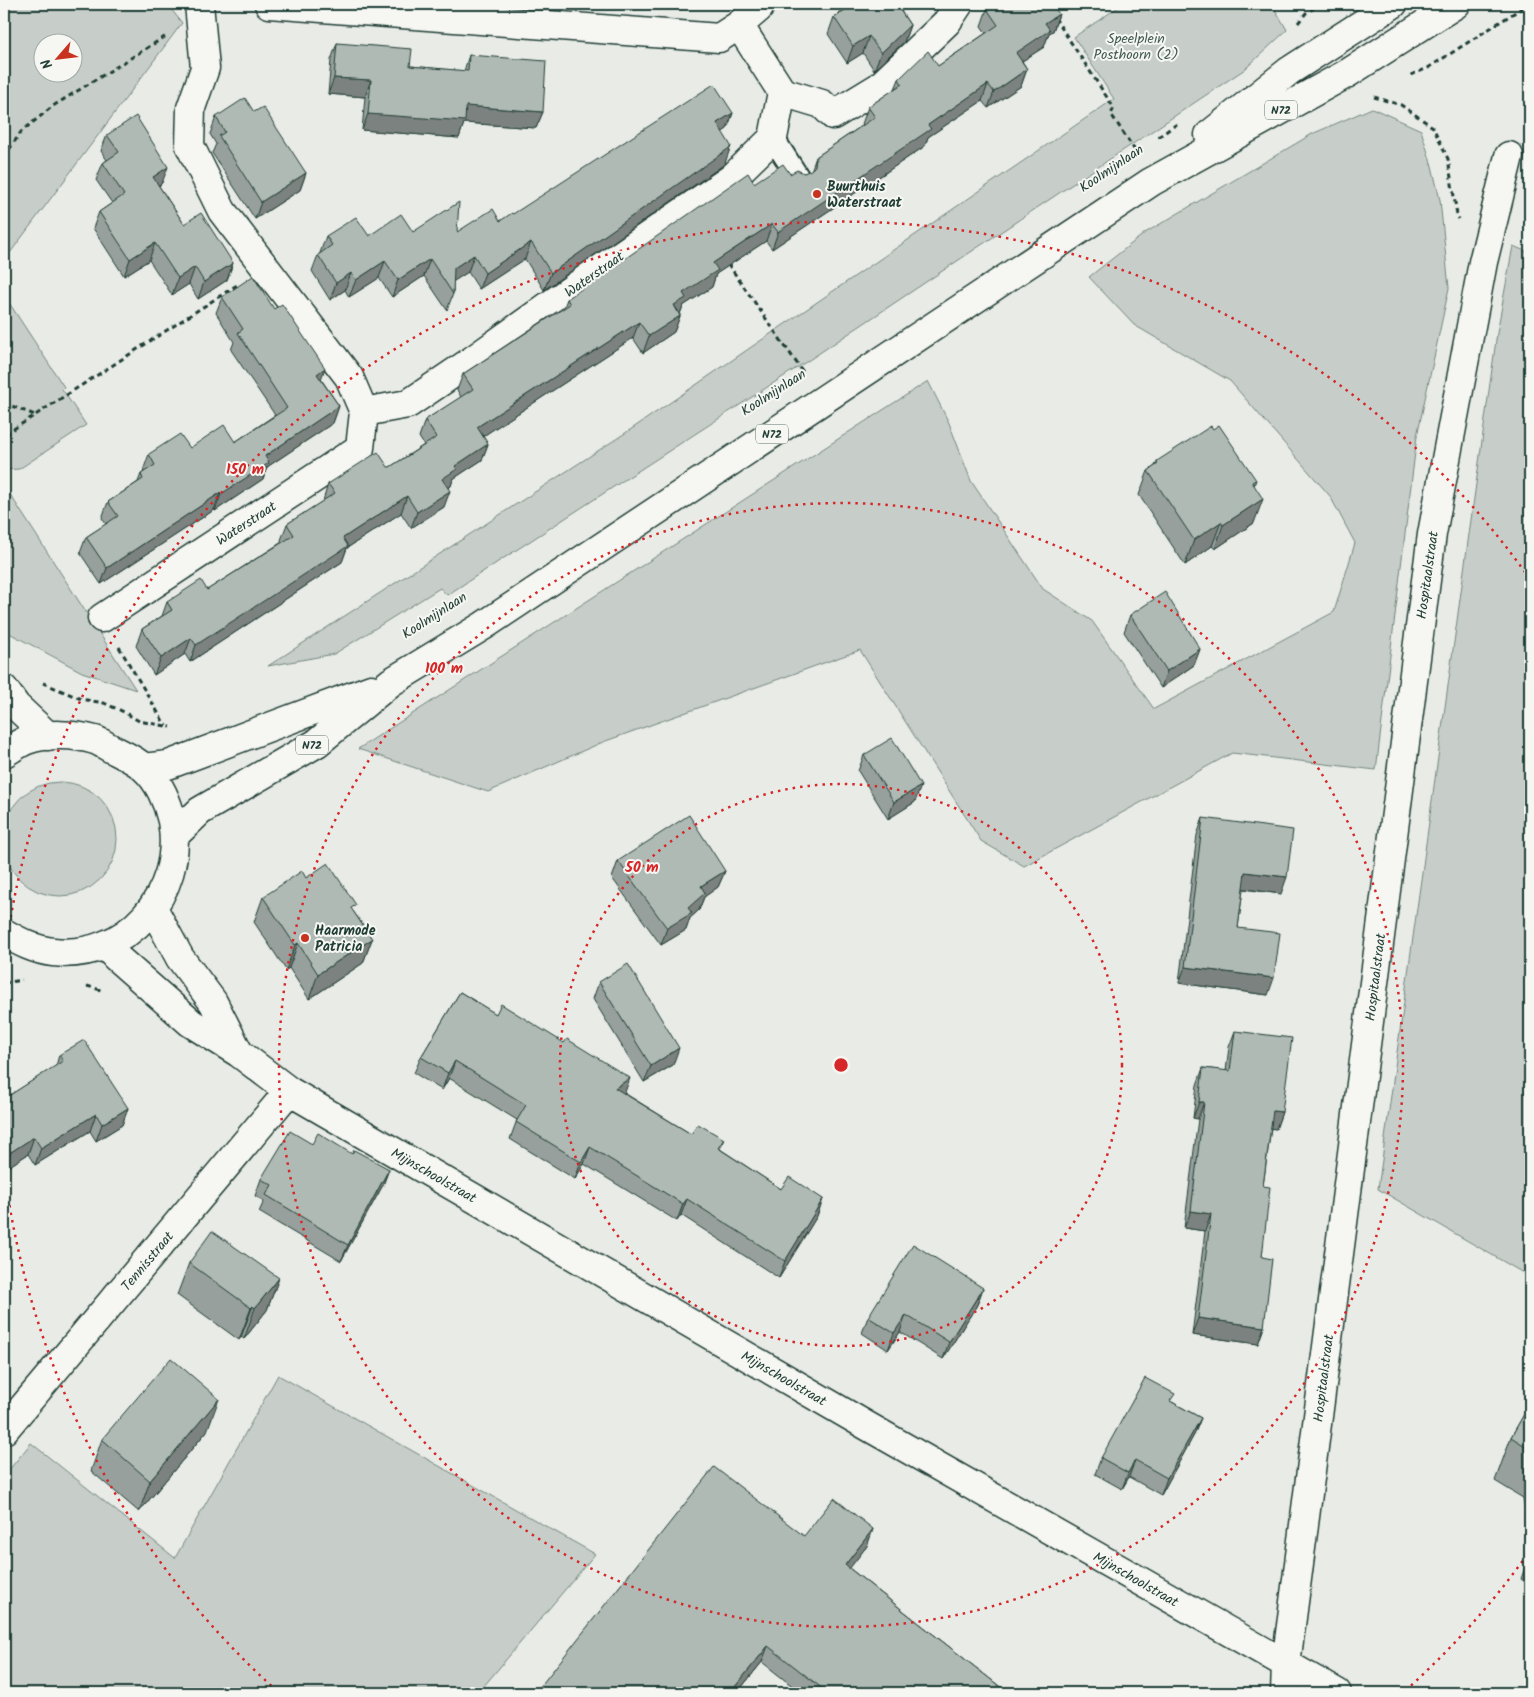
<svg xmlns="http://www.w3.org/2000/svg" width="1534" height="1697" viewBox="0 0 1534 1697" font-family="Kalam,sans-serif">
	<style>
		.green { fill: #c7cec9; stroke: #73867e; fill-rule: evenodd }
		.lines { fill: none; stroke-linecap: round; stroke-linejoin: round }
		.lane-casing { stroke: #1f3d34; stroke-width: 25 }
		.street-casing { stroke: #1f3d34; stroke-width: 31 }
		.primary-casing { stroke: #1f3d34; stroke-width: 31 }
		.path { stroke: #1f3d34; stroke-width: 3; stroke-dasharray: 5 4; stroke-linecap: butt }
		.lane { stroke: #f6f6f2; stroke-width: 21 }
		.street { stroke: #f6f6f2; stroke-width: 28 }
		.primary { stroke: #f6f6f2; stroke-width: 28 }
		.wall { fill: #97a09c; stroke: #1f3d34 }
		.shaded-wall { fill: #7b827f; stroke: #1f3d34 }
		.building { fill: #b0bab5; stroke: #1f3d34 }
		.ring { fill: none; stroke: #d62828; stroke-width: 2.5; stroke-dasharray: 2.5 5 }
		.poi-dot { fill: #c8321e; stroke: #f6f6f2; stroke-width: 2 }
		.labels { text-anchor: middle; stroke-width: 4; stroke-linejoin: round; paint-order: stroke }
		.shield { fill: #f6f6f2; stroke: #60746d; stroke-width: 1 }
		.shield-label { font-size: 12px; font-weight: bold; fill: #1f3d34 }
		.park-label { font-size: 14px; fill: #415a52; stroke: #f6f6f2 }
		.street-label { font-size: 14px; fill: #1f3d34; stroke: #f6f6f2 }
		.poi-label { font-size: 14px; font-weight: bold; fill: #1f3d34; stroke: #f6f6f2; text-anchor: start }
		.centre { fill: #d62828; stroke: #f6f6f2; stroke-width: 2.5 }
		.ring-label { font-size: 15px; text-anchor: middle; font-weight: bold; fill: #d62828; stroke: #f6f6f2; stroke-width: 4; stroke-linejoin: round; paint-order: stroke }
	</style>
	<rect width="100%" height="100%" fill="#e9ebe7"/>
	<filter id="ink" filterUnits="userSpaceOnUse"><feTurbulence type="fractalNoise" baseFrequency=".02" numOctaves="2"/><feDisplacementMap in="SourceGraphic" scale="10" xChannelSelector="R" yChannelSelector="G"/><feConvolveMatrix kernelMatrix="1 2 1 2 8 2 1 2 1" color-interpolation-filters="sRGB"/></filter>
	<g filter="url(#ink)">
		<path class="green" d="M4 4H95L171 9 182 23 4 261ZM42 42H72V72H42Z
			M1123 4H1272L1287 30 1245 69 809 360 447 595 440 588 334 654 268 666 633 428 1114 99 1074 37Z
			M1372 108 1421 130 1432 166 1440 200 1449 288 1417 436 1376 770 1232 753 1024 866 981 841 860 650 603 742 488 792 358 749 928 381 949 423 971 481 1043 589 1092 621 1154 709 1334 612 1355 543 1330 496 1230 381 1134 325 1089 277 1145 233 1312 134Z
			M1513 246 1530 253V1277L1378 1189 1497 333Z
			M4 295 64 387 62 389 86 425 19 469 4 470Z
			M4 485 136 690 82 672 11 634 4 623Z
			M3 839a57 57 0 1 1 114 0a57 57 0 1 1-114 0Z
			M278 1375 595 1554 478 1693H4V1476L31 1443 175 1558Z"/>
		<g class="lines">
			<defs>
				<path id="lane" d="M773 138 798 177"/>
				<path id="street" d="M269 4 719 38 739 25 759 8 760 4
					M782 92 822 104 833 115 879 87 947 22 959 4
					M364 412 408 404 470 362 589 277 732 178 773 138 782 92 739 25
					M102 618 360 448 364 412 349 377 222 211 190 146 191 108 205 68 199 4
					M4 689 16 706 48 736
					M153 908 180 958 213 1002 239 1053
					M105 945 116 957 191 1023 239 1053 289 1091 869 1427 1337 1693
					M4 1430 289 1091
					M1285 1693 1286 1664 1432 534 1483 262 1509 156"/>
				<path id="primary" d="M1209 135 1289 71 1393 4
					M4 753C11 749 19 743 27 740 46 733 75 734 95 740 101 742 106 746 112 749 122 754 136 760 144 768 159 781 168 803 172 821 185 893 127 960 53 952 35 950 20 942 4 933
					M144 768 168 765 371 689
					M174 836 200 811 317 743 391 682 483 626 1151 182 1348 73 1456 4"/>
			</defs>
			<use href="#lane" class="lane-casing"/>
			<use href="#street" class="street-casing"/>
			<use href="#primary" class="primary-casing"/>
			<path class="path" d="M1055 18 1114 108 1111 114 1136 152
				M1298 23 1306 13 1320 4
				M1411 75 1428 68 1528 4
				M1374 97 1401 105 1433 127 1448 159 1457 215 1459 219
				M1158 137 1177 124
				M4 157 21 132 53 106 168 35
				M728 264 803 372
				M4 403 35 415
				M4 444 9 432 237 285
				M119 647 166 726
				M43 683 81 699 104 703 124 712 139 721 171 727
				M4 983 22 980
				M87 986 101 990"/>
			<use href="#lane" class="lane"/>
			<use href="#street" class="street"/>
			<use href="#primary" class="primary"/>
		</g>
		<path class="wall" d="M842 4H912L901 11 910 25 904 42 874 70 863 53 847 63 828 34 834 17 839 14Z
			M987 9 1059 14 1053 31 1049 33 1044 47 1022 61 1027 69 1021 86 988 108 982 101 928 137 925 146 772 249 766 241 716 274 712 287 683 306 680 314V316L674 332 643 353 633 338 483 436 488 444 482 460 453 479 451 486 448 488 444 507 411 528 401 513 347 548 342 562 190 662 185 654 154 675 136 646 142 629 162 616 167 602 207 590 282 542 281 540 287 524 323 501 328 484 390 467 424 445 419 437 425 420 461 397 457 390 463 374 564 307 567 299 754 183 790 174 804 173 811 171 816 157 863 125 862 124 868 107 895 89 899 79 938 66 986 33 981 26Z
			M337 43 410 66 464 71 469 55 543 112 536 128 464 123 459 138 362 130 365 97 328 94 331 60Z
			M254 112 306 173 300 190 255 219 212 153 216 144 210 134 216 117Z
			M733 113 727 129 722 132 725 163 722 166 544 290 525 259 479 289 468 272 453 281V294L447 310 424 276 392 297 379 278 349 297 345 290 330 300 312 271 318 255 320 253 326 236H369L413 232H457L500 221Z
			M107 135 162 183 159 186 184 224 233 263 227 280 198 299 189 284 172 295 149 260 124 276 93 228 99 212 112 203 96 180 103 163 107 160 101 151Z
			M222 297 321 379 339 406 333 423 267 467 263 479 215 511 214 510 101 584 80 553 86 537 106 524 102 518 108 502 138 482 141 474 144 472 143 471 149 454 190 448 235 442 275 415 231 350 234 342 216 313Z
			M1157 461 1256 480 1254 485V523L1215 549 1212 546 1185 565 1139 495 1148 471 1155 466Z
			M1130 615 1200 649 1194 665 1161 688 1124 632Z
			M864 755 915 802 888 819 858 771Z
			M1203 818 1281 894 1243 889 1238 928 1268 995 1179 983 1197 835Z
			M618 861 725 871 718 887 704 897 699 910 690 918 686 930 661 945 612 878Z
			M306 878 353 911 372 939 363 963 309 999 289 968 286 970 254 922 263 897Z
			M599 982 673 1065 644 1082 593 999Z
			M460 992 691 1134 724 1139 720 1149 781 1189 823 1199 817 1216 779 1278 681 1215 677 1221 584 1164 575 1179 510 1139 517 1120 449 1078 442 1090 414 1073 421 1057Z
			M1235 1031 1282 1112 1276 1129 1271 1128 1263 1186 1262 1257 1264 1327 1258 1344 1192 1335 1205 1231 1184 1228 1198 1119 1193 1118 1197 1085 1203 1068 1226 1071 1229 1047Z
			M59 1055 128 1108 122 1125 96 1141 90 1131 35 1165 28 1154 5 1169 4 1167V1092L10 1095 56 1066Z
			M312 1144 352 1154 389 1169 383 1185 341 1261 259 1212 264 1201 255 1196 261 1179Z
			M189 1263 279 1278 267 1310 244 1339 241 1337 239 1340 177 1295Z
			M983 1288 977 1305 943 1359 900 1332 888 1350 862 1333 868 1317Z
			M1172 1402 1201 1418 1194 1435 1161 1495 1129 1477 1122 1489 1095 1474 1101 1458Z
			M1530 1404V1529L1527 1523 1523 1498 1495 1481 1511 1437Z
			M207 1431 139 1512 91 1471 102 1439Z
			M873 1529 867 1546 849 1568 1008 1693H801L762 1662 737 1693H535L804 1536Z
			M1530 1552V1585L1521 1579Z"/>
		<path class="shaded-wall" d="M894 4H912L889 19Z
			M1059 14 1053 31 1049 33 1044 47 1010 69 1016 53 1045 23Z
			M910 25 904 42 874 70 881 53Z
			M869 36 863 53 847 63 853 46Z
			M1027 69 1021 86 988 108 994 92Z
			M334 78 371 80 365 97 328 94Z
			M988 84 982 101 928 137 925 146 772 249 778 232 928 125Z
			M466 106 543 112 536 128 464 123 459 138 362 130 368 114Z
			M733 113 727 129 711 140 717 123Z
			M731 146 725 163 722 166 544 290 551 273Z
			M168 167 162 183 147 193 153 177Z
			M306 173 300 190 255 219 261 202Z
			M772 224 766 241 716 274 712 287 683 306 680 314 674 305 683 293 713 263Z
			M531 242 525 259 479 289 485 273Z
			M155 243 149 260 124 276 130 259Z
			M474 255 468 272 448 285 454 268Z
			M430 259 424 276 392 297 398 280Z
			M385 261 379 278 349 297 356 280Z
			M233 263 227 280 198 299 204 282Z
			M195 267 189 284 172 295 178 278Z
			M351 273 345 290 330 300 336 283Z
			M680 316 674 332 643 353 649 336Z
			M639 322 633 338 471 444 477 427Z
			M325 368 319 385 317 374Z
			M339 406 333 423 267 467 263 479 215 511 221 494 265 456Z
			M488 444 482 460 453 479 451 486 436 495 442 479 455 466Z
			M450 491 444 507 411 528 417 512Z
			M220 493 214 510 101 584 107 568Z
			M407 496 401 513 347 548 342 562 190 662 196 645 343 538Z
			M1263 499 1254 523 1215 549 1223 525Z
			M1221 522 1212 546 1185 565 1194 540Z
			M191 638 185 654 154 675 161 658Z
			M1200 649 1194 665 1161 688 1167 671Z
			M921 786 915 802 888 819 894 802Z
			M725 871 718 887 704 897 699 910 690 918 686 930 661 945 667 928 701 886Z
			M1245 872 1287 877 1281 894 1239 888Z
			M372 939 363 963 309 999 318 974Z
			M298 943 289 968 286 970 295 945Z
			M1185 967 1274 978 1268 995 1179 983Z
			M679 1048 673 1065 644 1082 651 1066Z
			M455 1061 449 1078 442 1090 448 1073Z
			M630 1078 624 1095 615 1088Z
			M1199 1102H1204L1198 1119 1193 1118Z
			M128 1108 122 1125 96 1141 102 1124Z
			M1273 1111 1282 1112 1276 1129 1267 1128Z
			M96 1114 90 1131 35 1165 41 1148Z
			M34 1137 28 1154 5 1169 11 1152Z
			M590 1147 584 1164 575 1179 581 1162Z
			M389 1169 383 1185 341 1261 348 1245Z
			M687 1199 681 1215 677 1221 683 1204Z
			M823 1199 817 1216 779 1278 785 1261Z
			M1191 1211 1211 1214 1205 1231 1184 1228Z
			M279 1278 267 1310 244 1339 255 1308Z
			M983 1288 977 1305 943 1359 949 1342Z
			M253 1306 241 1337 239 1340 251 1308Z
			M906 1315 900 1332 888 1350 894 1333Z
			M1198 1318 1264 1327 1258 1344 1192 1335Z
			M219 1399 207 1431 139 1512 150 1481Z
			M1201 1418 1194 1435 1161 1495 1167 1478Z
			M1135 1460 1129 1477 1122 1489 1128 1473Z
			M873 1529 867 1546 839 1582 845 1565Z
			M768 1646 762 1662 737 1693H730Z"/>
		<path class="building" d="M847 4H896L910 25 881 53 869 36 853 46 834 17 850 7Z
			M995 4H1052L1059 14 1045 23 1050 30 1016 53 1027 69 994 92 988 84 928 125 931 129 778 232 772 224 713 263 718 270 683 293 686 298 674 305 680 316 649 336 639 322 477 427 488 444 455 466 457 469 442 479 450 491 417 512 407 496 343 538 348 546 196 645 191 638 161 658 142 629 172 610 167 602 201 580 207 590 294 535 287 524 335 493 328 484 378 452 388 467H390L434 439 436 437 425 420 473 389 463 374 570 304 567 299 748 173 754 183 783 164 790 174 797 170 804 173 811 170 815 166 816 157 875 117 868 107 902 84 899 79 928 51 938 66 998 25 987 9Z
			M337 43 412 49 410 66 468 71 469 55 546 61 543 112 466 106 465 121 368 114 371 80 334 78Z
			M714 84 733 113 717 123 731 146 728 149 551 273 531 242 485 273 474 255 454 268 453 294 430 259 398 280 385 261 356 280 351 273 336 283 318 255 332 245 326 236 356 217 369 236 401 214 413 232 459 202 457 232 493 209 500 221 512 213 513 214Z
			M245 98 254 112 263 107 306 173 261 202 219 136 225 132 216 117Z
			M136 116 168 167 153 177 184 224 201 213 233 263 204 282 195 267 178 278 155 243 130 259 99 212 124 195 103 163 119 152 107 135Z
			M253 276 274 309 282 304 304 337 325 368 317 374 339 406 265 456 269 463 221 494 220 493 107 568 86 537 118 516 108 502 143 479 141 474 155 465 149 454 180 434 190 448 224 425 235 442 287 408 238 333 243 329 222 297Z
			M1219 425 1256 480 1252 482 1263 499 1223 525 1221 522 1194 540 1148 471 1158 464 1157 461 1211 426 1213 429Z
			M1165 592 1200 649 1167 671 1130 615Z
			M892 738 921 786 894 802 864 755Z
			M689 815 725 871 701 886 705 893 688 908 692 913 667 928 618 861Z
			M1203 818 1293 830 1287 877 1245 872 1238 928 1280 933 1274 978 1185 967Z
			M328 863 356 905 351 908 372 939 318 974 298 943 295 945 263 897 302 871 306 878Z
			M628 964 679 1048 651 1066 599 982Z
			M460 992 496 1014 501 1004 564 1043 567 1039 630 1078 615 1088 691 1134 698 1124 724 1139 718 1148 781 1189 789 1177 823 1199 785 1261 687 1199 683 1204 590 1147 581 1162 516 1122 526 1105 455 1061 448 1073 421 1057Z
			M1235 1031 1292 1038 1282 1112 1273 1111 1263 1186 1270 1187 1262 1257 1272 1259 1264 1327 1198 1318 1211 1214 1191 1211 1204 1102H1199L1203 1068 1230 1071Z
			M84 1040 128 1108 102 1124 96 1114 41 1148 34 1137 11 1152 4 1141V1092L7 1090 10 1095 63 1061 59 1055Z
			M290 1131 312 1144 318 1133 352 1154 354 1150 389 1169 348 1245 266 1195 272 1185 261 1179Z
			M212 1231 279 1278 255 1308 253 1306 251 1308 189 1263Z
			M913 1244 983 1288 949 1342 906 1315 894 1333 868 1317Z
			M171 1358 219 1399 150 1481 102 1439Z
			M1145 1378 1175 1394 1170 1401 1201 1418 1167 1478 1135 1460 1128 1473 1101 1458Z
			M1530 1404V1449L1511 1437Z
			M714 1467 804 1536 834 1498 873 1529 845 1565 1008 1693H828L768 1646 730 1693H535Z"/>
	</g>
	<g class="ring">
		<circle cx="841" cy="1065" r="281"/>
		<circle cx="841" cy="1065" r="562"/>
		<path d="M1527 1555A843 843 0 0 1 1405 1691M277 1691A843 843 0 0 1 4 1168M4 962A843 843 0 0 1 1527 575"/>
	</g>
	<g class="poi-dot">
		<circle cx="817" cy="194" r="5"/>
		<circle cx="305" cy="938" r="5"/>
	</g>
	<g class="labels">
		<g class="shield">
			<rect x="1265" y="100.5" width="32" height="19" rx="4"/>
			<rect x="756" y="424.5" width="32" height="19" rx="4"/>
			<rect x="296" y="735.5" width="32" height="19" rx="4"/>
		</g>
		<g class="shield-label">
			<text x="1281" y="114">N72</text>
			<text x="772" y="438">N72</text>
			<text x="312" y="749">N72</text>
		</g>
		<g class="park-label">
			<text x="1136" y="43">Speelplein<tspan x="1136" dy="16">Posthoorn (2)</tspan></text>
		</g>
		<g class="street-label">
			<text transform="translate(1111 168) rotate(-34)" y="5">Koolmijnlaan</text>
			<text transform="translate(594 274) rotate(-35)" y="5">Waterstraat</text>
			<text transform="translate(773 392) rotate(-33)" y="5">Koolmijnlaan</text>
			<text transform="translate(246 523) rotate(-33)" y="5">Waterstraat</text>
			<text transform="translate(1427 575) rotate(-82)" y="5">Hospitaalstraat</text>
			<text transform="translate(434 615) rotate(-33)" y="5">Koolmijnlaan</text>
			<text transform="translate(1375 977) rotate(-83)" y="5">Hospitaalstraat</text>
			<text transform="translate(434 1175) rotate(30)" y="5">Mijnschoolstraat</text>
			<text transform="translate(147 1261) rotate(-50)" y="5">Tennisstraat</text>
			<text transform="translate(784 1378) rotate(30)" y="5">Mijnschoolstraat</text>
			<text transform="translate(1323 1378) rotate(-83)" y="5">Hospitaalstraat</text>
			<text transform="translate(1136 1579) rotate(30)" y="5">Mijnschoolstraat</text>
		</g>
		<g class="poi-label">
			<text x="827" y="191">Buurthuis<tspan x="827" dy="16">Waterstraat</tspan></text>
			<text x="315" y="935">Haarmode<tspan x="315" dy="16">Patricia</tspan></text>
		</g>
	</g>
	<circle cx="841" cy="1065" r="8" class="centre"/>
	<g class="ring-label">
		<text x="245" y="474">150 m</text>
		<text x="444" y="673">100 m</text>
		<text x="642" y="872">50 m</text>
	</g>
	<rect width="1534" height="1697" fill="none" stroke="#f6f6f2" stroke-width="20"/>
	<rect x="10" y="10" width="1514" height="1677" fill="none" stroke="#1f3d34" stroke-width="2" filter="url(#ink)"/>
	<g transform="translate(58 58) rotate(242)"><circle r="24" fill="#f6f6f2" stroke="#a0aca6"/>
	<path d="M0-4L9 19L0 12L-9 19Z" fill="#c8321e"/>
	<text y="-8" font-size="14" font-weight="bold" text-anchor="middle" fill="#1f3d34">N</text>
	</g>
</svg>
